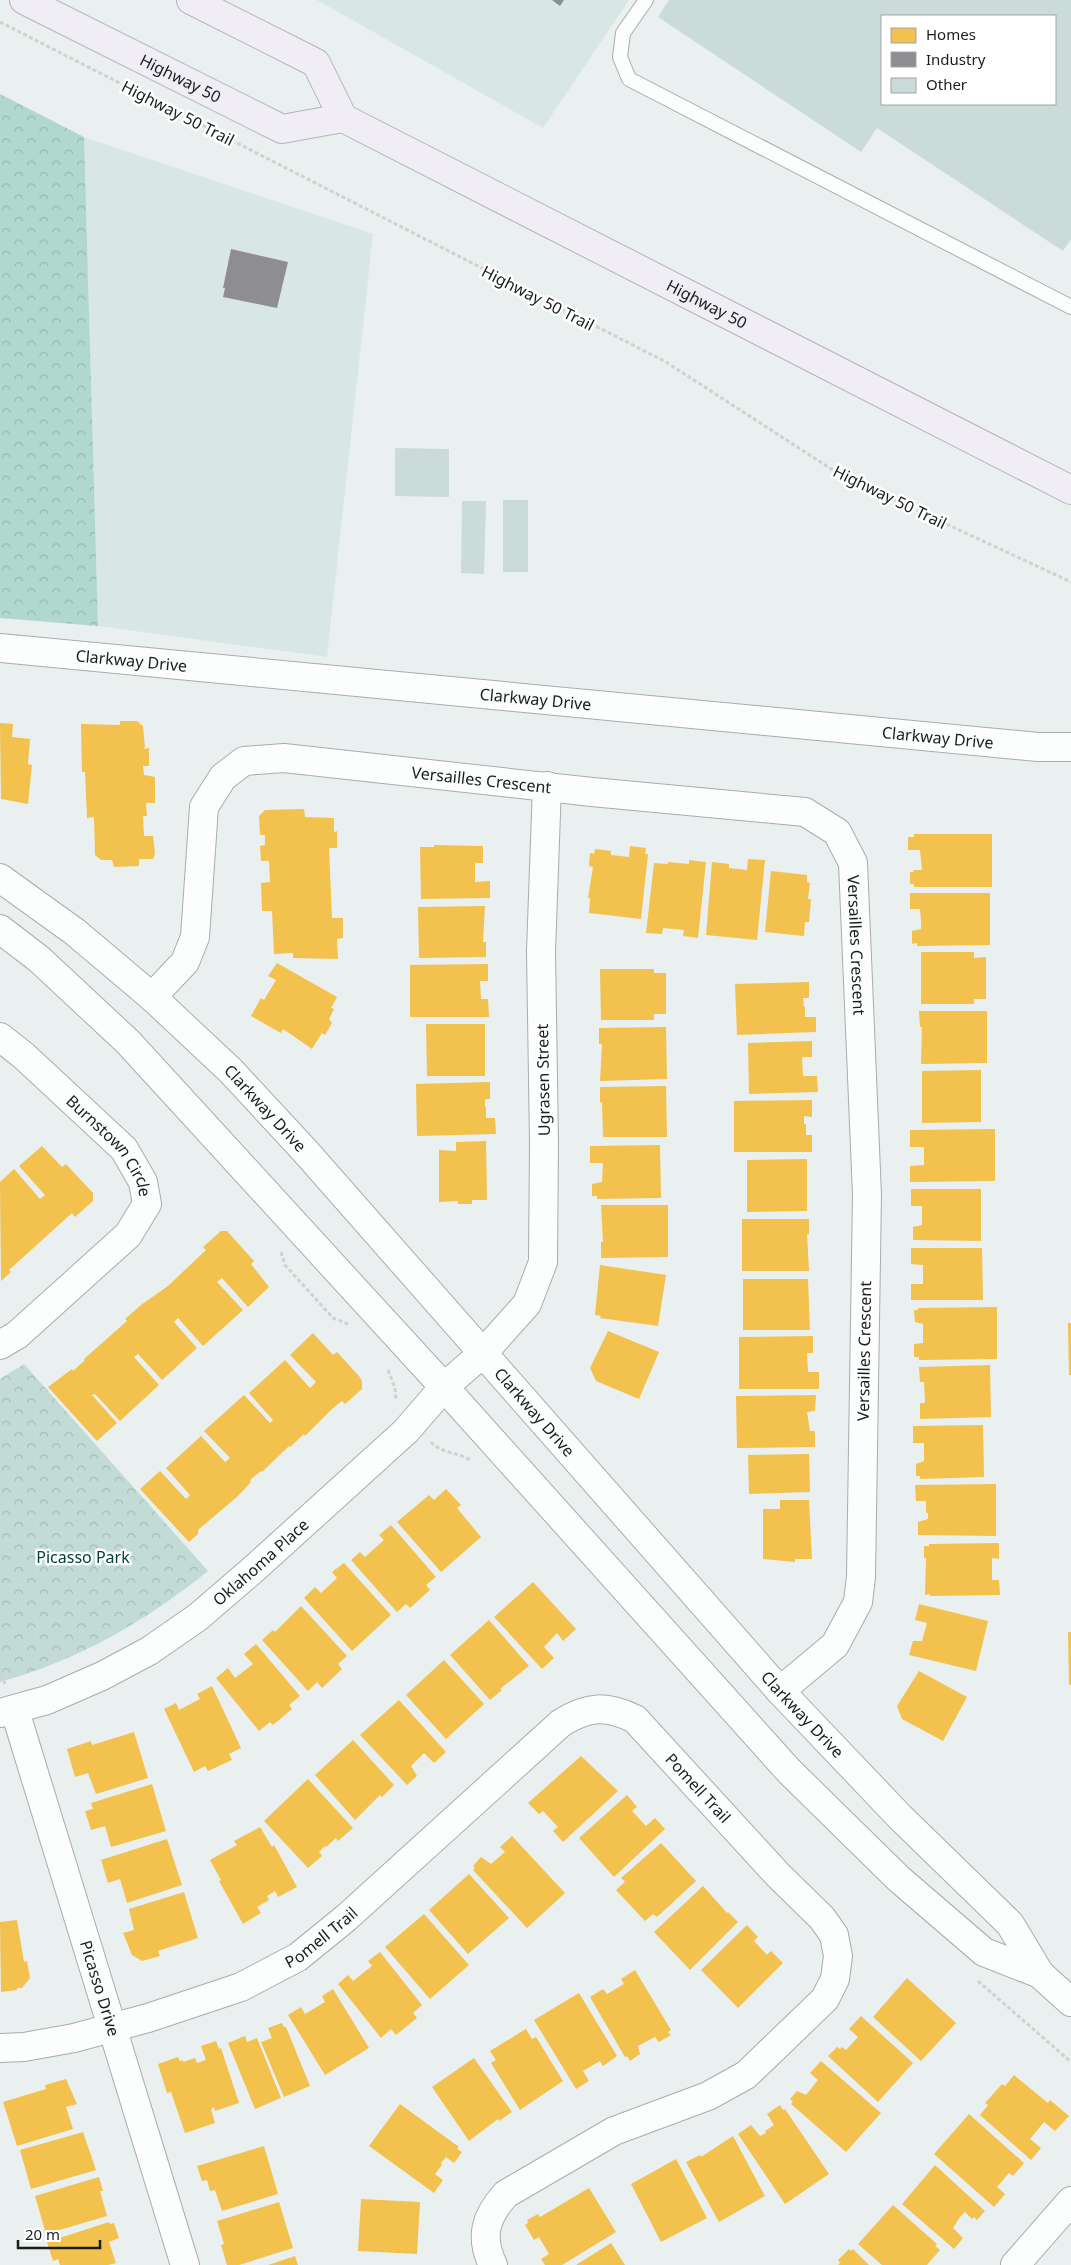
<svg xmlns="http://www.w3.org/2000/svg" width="1071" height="2265" viewBox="0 0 1071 2265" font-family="'Noto Sans',sans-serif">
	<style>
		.built { fill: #d8e7e3 }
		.forest { fill: url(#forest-crowns) }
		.park { fill: url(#park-crowns) }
		.homes { fill: #f2c14e }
		.industry { fill: #8d8d92 }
		.building { fill: #cbdbd7; fill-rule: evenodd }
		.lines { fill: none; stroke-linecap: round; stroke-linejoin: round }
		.service-casing { stroke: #a8adac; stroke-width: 16 }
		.minor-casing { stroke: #a8adac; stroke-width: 30 }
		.tertiary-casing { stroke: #a8adac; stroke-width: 30 }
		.primary-casing { stroke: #b5b2bd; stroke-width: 30 }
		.path { stroke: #d0d1d1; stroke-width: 3; stroke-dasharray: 4 2.5; stroke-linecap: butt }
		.service { stroke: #fcfdfd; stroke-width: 14 }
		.minor { stroke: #fcfdfd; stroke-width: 28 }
		.tertiary { stroke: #fcfdfd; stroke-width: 28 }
		.primary { stroke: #f0edf4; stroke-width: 28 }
		.labels { text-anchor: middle; stroke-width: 5; stroke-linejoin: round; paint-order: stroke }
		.street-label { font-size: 16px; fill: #191e1d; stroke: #fff }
		.park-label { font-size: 16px; fill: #004135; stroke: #fff }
	</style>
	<defs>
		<pattern id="forest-crowns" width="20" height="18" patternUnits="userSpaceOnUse" patternTransform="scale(1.25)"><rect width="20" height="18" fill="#b0d8ce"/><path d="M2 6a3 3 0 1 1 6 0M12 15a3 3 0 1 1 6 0" fill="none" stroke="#97b9b0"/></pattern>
		<pattern id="park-crowns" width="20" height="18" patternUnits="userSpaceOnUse" patternTransform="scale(1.25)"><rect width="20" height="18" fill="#c2dcd5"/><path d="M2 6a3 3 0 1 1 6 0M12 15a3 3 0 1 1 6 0" fill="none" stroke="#a6bcb6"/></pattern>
	</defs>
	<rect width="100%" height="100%" fill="#eaf0ef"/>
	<path class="built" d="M317 0H629L543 128Z
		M84 137 373 234 327 657 98 626Z"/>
	<path class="forest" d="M0 94 84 137 98 626 0 618Z"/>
	<path class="park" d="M24 1364 208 1571C145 1622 78 1660 0 1682V1379Z"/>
	<path class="homes" d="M120 721H137L143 726 145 747 143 749 149 748V766H143L144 775 155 777V803H146L147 816H143L144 836H153L155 854 153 859H139V866L114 867 112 860H101L95 855 94 817 87 818 85 772H82L81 724 120 725Z
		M0 723 13 724 12 737 30 739 28 764 32 765 28 804 1 799Z
		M304 809 305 817 334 818V832L337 831V848H329L332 918H343V938L337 939 338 959 293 958V953L274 954 272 911H262L261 883 270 882 269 861H261L260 846 265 845V835H260L259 816 265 810Z
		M914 834H992V887H914V884H910V872H914L913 870H922L920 850H908V837H914Z
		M434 845 483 846V863H475V882L490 881V898L421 899 420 847H434Z
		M630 846 646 848 645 854H648L641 919 589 913 590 898H588L593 867 589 866 590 853 594 854 595 849 611 851V855L629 857Z
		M748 859 765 860 757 940 706 935 712 862 729 864V868L747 870Z
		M689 860 706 862 698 938 683 936 684 930 663 928 662 934 646 933 654 863 668 864V862L689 864Z
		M771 871 807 875V882L810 883 808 899H811L809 922H805L804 936 765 932Z
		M910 893H990V945L917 946V943L912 944V931L921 929V921L920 909H910Z
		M485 906 483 942H486V957L419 958 418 907Z
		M921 952H974V958L986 957V999H974V1004H921Z
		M277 963 337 997 331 1008 334 1009 329 1019 332 1023 325 1035 322 1033 312 1049 283 1029 281 1033 251 1016 261 998 264 1000 276 980 268 976Z
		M488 964V981H480L481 999H488L489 1017H410V965Z
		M600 969H654V973H666V1014H654V1020H601Z
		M809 982V998H803L804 1007H805V1017H816V1032L737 1035 735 984Z
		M919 1011H987V1063L921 1064 922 1027H920Z
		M426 1024H485V1076H427Z
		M666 1027 667 1079 600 1081 602 1044H599V1028Z
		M812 1041V1057H802L803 1076H817L818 1092 749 1094 748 1043Z
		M981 1070V1122L922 1123V1071Z
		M490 1082V1099H485V1107H486V1118H495L496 1134 417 1136 416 1084Z
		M666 1086 667 1137H603L602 1102 600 1103V1087Z
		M812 1100V1117L804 1116V1124H806V1135H812V1152H734V1101Z
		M995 1129V1181L910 1182V1166L924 1165V1147H910V1130Z
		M486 1141 487 1200H472V1204H458V1201L439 1202V1150L456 1151V1142Z
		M660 1145 661 1198 597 1199V1196H592V1184L602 1182 603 1163H590V1146Z
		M42 1146 62 1167 66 1164 93 1193V1201L75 1217 72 1213 9 1270 11 1272 1 1281 0 1182 14 1169 40 1199 45 1195 19 1166Z
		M807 1159V1211L747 1212V1160Z
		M911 1189H981V1241L913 1240V1227L922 1225V1206H911Z
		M601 1205H668V1257L601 1258V1242H603Z
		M742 1219H809V1234H807L809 1271H742Z
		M221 1231H227L254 1261 251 1264 269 1287 248 1307 222 1278 217 1282 243 1310 203 1346 178 1318 174 1322 197 1348 162 1380 138 1354 134 1357 159 1385 120 1421 95 1394 92 1395 117 1423 97 1441 48 1387 72 1369 73 1371 85 1360 84 1359 127 1321 125 1319 141 1305 168 1286 206 1250 203 1247Z
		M911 1248H982L983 1300H911V1284H923V1265L911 1264Z
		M600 1265 666 1275 658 1326 600 1318 601 1316 595 1315Z
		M743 1279H808L810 1330H743Z
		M997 1307V1359L919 1360V1357H914V1344L923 1343V1324L915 1322 914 1310H918V1308Z
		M1068 1323H1071V1375H1069Z
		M608 1331 659 1352 639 1399 596 1381 590 1368Z
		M313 1333 333 1355 337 1352 359 1376 362 1381V1389L345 1404 342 1401 332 1409 305 1436 304 1434 290 1447 289 1446 262 1472 261 1471 250 1480 251 1482 238 1496 198 1530V1534L189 1542 140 1489 160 1471 186 1499 190 1495 166 1468 201 1436 225 1462 230 1458 204 1431 244 1395 270 1423 273 1420 249 1393 285 1360 310 1388 316 1382 290 1355Z
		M813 1336V1353H807L808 1372H819V1389H739V1337Z
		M990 1365 991 1417 920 1419V1403H925L924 1382H920L919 1367Z
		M816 1395 815 1411 807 1412 810 1431H815V1447L737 1448 736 1396Z
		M983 1425 984 1477 920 1479V1476H916V1464L924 1461V1443H913V1426Z
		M809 1454 810 1492 749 1494 748 1455Z
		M996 1484V1536L918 1535V1522L928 1519V1513H926V1501H916L915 1485Z
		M446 1489 461 1505 457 1508 481 1537 441 1572 397 1522 429 1495 434 1500Z
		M780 1500H809L812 1559H795V1562L763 1559V1509H780Z
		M391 1525 436 1577 426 1585 430 1590 410 1608 406 1604 397 1612 351 1560 360 1552 365 1557 384 1540 379 1535Z
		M999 1543V1559L992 1558V1580H999L1000 1595 930 1596V1594L925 1595 926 1558H924V1546H929V1544Z
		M344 1563 391 1615 352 1651 304 1598 315 1587 321 1593 337 1578 332 1572Z
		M533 1582 576 1629 563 1641 557 1633 544 1647 554 1658 542 1669 494 1617Z
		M919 1604 988 1621 976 1671 909 1655 913 1641H922L927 1623 915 1620Z
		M301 1606 347 1656 338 1664 342 1669 322 1688 317 1682 308 1691 262 1640 273 1630 275 1632Z
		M489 1620 529 1666 500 1689 502 1690 490 1700 450 1655Z
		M1068 1632H1071V1685H1069Z
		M256 1644 300 1696 289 1705 292 1709 273 1725 270 1722 259 1731 216 1678 228 1668 235 1678 253 1664 244 1654Z
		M444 1660 484 1704 446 1739 406 1695Z
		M919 1671 967 1697 943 1741 902 1719 897 1706Z
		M212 1686 241 1748 229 1754 232 1760 208 1771 205 1766 194 1772 164 1709 176 1703 179 1710 200 1699 197 1694Z
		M399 1700 446 1752 434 1763 424 1753 411 1766 417 1776 407 1785 360 1735Z
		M134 1732 148 1778 96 1794 88 1773 75 1777 67 1749 91 1741 92 1745Z
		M353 1740 394 1785 382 1797 380 1795 355 1820 315 1775Z
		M581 1756 618 1791 563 1842 553 1831 558 1827 543 1811 539 1814 528 1803Z
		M308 1779 353 1828 338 1841 336 1838 326 1847 325 1846 319 1852 322 1856 308 1868 264 1821Z
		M152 1784 166 1831 111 1847 105 1826 91 1830 85 1811 93 1809 91 1803Z
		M627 1795 637 1807 632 1811 646 1826 655 1818 665 1829 614 1877 579 1838Z
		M260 1827 272 1847 274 1845 297 1887 278 1897 275 1891 267 1896 269 1900 257 1907 261 1913 243 1924 219 1881 221 1880 210 1860 237 1845 234 1841Z
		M512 1836 565 1893 527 1928 473 1870 475 1868 473 1866 481 1857 491 1864 505 1852 500 1847Z
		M167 1839 182 1885 127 1903 120 1879 108 1883 101 1860Z
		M661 1843 696 1881 657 1917 653 1914 645 1921 616 1890 625 1882 621 1878Z
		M469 1874 509 1918 468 1954 429 1910Z
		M703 1886 727 1913 728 1912 738 1922 690 1970 654 1932Z
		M184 1892 198 1938 158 1951 160 1956 142 1961 132 1955 123 1933 134 1930 129 1909Z
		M424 1914 469 1965 430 1999 385 1947Z
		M17 1920 24 1962 27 1961 30 1978 22 1988H17V1990L1 1992 0 1922Z
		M747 1925 758 1937 754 1941 767 1955 771 1951 783 1963 738 2008 701 1970Z
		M380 1952 422 2005 413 2013 417 2018 396 2035 391 2029 381 2038 338 1984 348 1975 353 1981 372 1966 368 1961Z
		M635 1970 671 2030 668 2032 671 2035 659 2042 655 2037 638 2046 640 2054 630 2061 627 2056 625 2057 590 1997 603 1989 607 1994 624 1984 621 1979Z
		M907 1978 956 2023 921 2061 873 2017Z
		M333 1989 369 2048 325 2075 288 2015 301 2007 305 2014 325 2002 322 1996Z
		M579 1993 617 2056 603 2066 600 2061 583 2071 589 2081 576 2089 534 2020Z
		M861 2016 913 2063 878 2102 828 2056 837 2047 840 2049 842 2047 846 2050 858 2037 849 2029Z
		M282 2023 284 2027H286L310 2086 284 2097 261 2042 272 2038 268 2028Z
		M526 2029 532 2039 536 2037 563 2081 520 2110 491 2063 496 2060 490 2051Z
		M245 2036 247 2042 257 2038 281 2098 255 2109 228 2043Z
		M216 2041 219 2049 221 2048 239 2103 215 2111 214 2107 211 2109 215 2123 185 2133 171 2092 167 2093 158 2064 178 2057 180 2061 183 2060V2062L195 2058 197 2063 206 2060 201 2046Z
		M474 2058 512 2112 499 2121 498 2119 469 2141 432 2087Z
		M821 2061 881 2113 846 2152 791 2104 793 2102 790 2099 797 2091 806 2095 818 2080 810 2073Z
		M1014 2075 1048 2103 1050 2100 1069 2116 1055 2131 1044 2122 1030 2139 1041 2148 1031 2160 980 2115 988 2105 985 2103 1002 2084 1005 2086Z
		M66 2079 77 2104 66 2107 73 2129 17 2146 3 2102 46 2089 45 2085Z
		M400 2104 459 2147 457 2149 462 2152 454 2163 446 2157 441 2163 442 2165 435 2174 443 2180 434 2193 369 2146Z
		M780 2105 783 2110 785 2109 829 2174 785 2204 738 2134 751 2125 760 2136 766 2133 765 2131 774 2125 767 2114Z
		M969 2114 1024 2163 1013 2176 1009 2173 997 2187 1005 2194 994 2207 934 2154Z
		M83 2132 96 2170 31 2189 20 2150Z
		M733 2136 765 2196 719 2222 686 2162 700 2155 701 2157Z
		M264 2146 278 2194 222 2211 215 2190 210 2191 207 2180 202 2181 197 2166Z
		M676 2159 707 2218 661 2242 631 2184Z
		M935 2165 985 2211 977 2220 974 2217 972 2219 965 2212 960 2217 953 2228 963 2238 954 2249 902 2204Z
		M99 2177 103 2191H100L107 2216 46 2234 35 2196Z
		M589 2188 616 2232 562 2265H545L541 2259 549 2254 539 2237 534 2240 525 2225 528 2223 527 2220 538 2214 540 2217Z
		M361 2199 420 2202 417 2254 358 2251Z
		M279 2202 293 2248 239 2265H227L221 2245 224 2244 217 2221Z
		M893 2205 937 2244 935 2246 940 2250 927 2265H882L858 2244Z
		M109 2222 110 2224 114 2223 119 2238 109 2242 116 2263 108 2265H60L58 2259 53 2261 47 2242Z
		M611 2243 625 2265H576Z
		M849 2249 851 2251 853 2249 869 2265H838L840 2263 838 2260Z
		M295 2256 298 2265H268Z"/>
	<path class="industry" d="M552 0H564L560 6Z
		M231 249 288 262 277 308 223 297 225 288H223Z"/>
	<path class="building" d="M669 0H1071V239L1063 251 877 128 861 152 658 17ZM882 16H1055V104H882Z
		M395 448 449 449V497L395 496Z
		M503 500H528V572H503Z
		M462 501H486L484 574 461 573Z"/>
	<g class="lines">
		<defs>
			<path id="service" d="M646 0 623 33 620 57 629 79 1071 307"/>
			<g id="minor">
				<path id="s1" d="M0 648 1038 747H1071"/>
				<path id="s2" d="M152 997 185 962 195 937 204 807 223 777 244 761 284 758 592 792 805 812 837 832 853 863 867 1195 861 1577 858 1602 835 1645 780 1691"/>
				<path id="s3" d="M0 1037 24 1056 124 1149 143 1182 147 1204 128 1235 17 1335 0 1345"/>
				<path id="s4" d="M15 1711 185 2265"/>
				<path id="s5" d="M0 1713 47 1700 102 1676 149 1651 198 1617 256 1567 406 1431 444 1387 483 1353 527 1304 543 1262 544 1142 541 951 547 786"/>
				<path id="s6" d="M0 2048 24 2047 74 2038 148 2018 241 1987 298 1957 346 1918 561 1723C588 1706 606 1705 635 1719L778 1875 822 1918 834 1935 838 1956 835 1979 825 1999 746 2075 708 2096 614 2131 506 2194C486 2216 479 2236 493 2265"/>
				<path d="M1015 2265 1071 2201"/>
			</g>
			<g id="tertiary">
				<path id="s7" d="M0 878 75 932 152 997 231 1071 306 1152 780 1691 900 1817 1010 1924 1040 1974 1071 2002"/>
				<path d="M0 929 39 959 128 1042 444 1387 789 1771 899 1879 984 1952 1040 1974"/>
			</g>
			<g id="primary">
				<path id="s8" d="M24 0 282 129 343 118 1071 490"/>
				<path d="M191 0 316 63 343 118"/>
			</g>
		</defs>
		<use href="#service" class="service-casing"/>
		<use href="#minor" class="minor-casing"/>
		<use href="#tertiary" class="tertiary-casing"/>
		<use href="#primary" class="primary-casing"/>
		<path class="path" d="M0 22 666 362 839 474 1071 582
			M281 1252 285 1265 333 1318 348 1324
			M388 1370 395 1388 396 1401
			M431 1442C440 1453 458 1452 470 1460
			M0 1669 5 1684
			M978 1981 1071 2062"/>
		<use href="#service" class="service"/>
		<use href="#minor" class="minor"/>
		<use href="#tertiary" class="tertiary"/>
		<use href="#primary" class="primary"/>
	</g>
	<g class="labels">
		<g class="street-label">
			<text dy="6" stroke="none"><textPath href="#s8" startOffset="175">Highway 50</textPath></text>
			<text transform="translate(178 113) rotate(27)" y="6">Highway 50 Trail</text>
			<text transform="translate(538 298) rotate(27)" y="6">Highway 50 Trail</text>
			<text dy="6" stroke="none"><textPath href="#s8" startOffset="759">Highway 50</textPath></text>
			<text transform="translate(890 497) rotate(26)" y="6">Highway 50 Trail</text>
			<text dy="6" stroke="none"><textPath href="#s1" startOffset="132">Clarkway Drive</textPath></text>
			<text dy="6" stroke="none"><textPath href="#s1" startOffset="538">Clarkway Drive</textPath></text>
			<text dy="6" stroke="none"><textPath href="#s1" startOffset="942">Clarkway Drive</textPath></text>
			<text dy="6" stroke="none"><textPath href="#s2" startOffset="506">Versailles Crescent</textPath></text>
			<text dy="6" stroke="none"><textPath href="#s2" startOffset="986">Versailles Crescent</textPath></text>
			<text transform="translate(543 1080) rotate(-91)" y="6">Ugrasen Street</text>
			<text dy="6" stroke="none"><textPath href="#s7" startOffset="352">Clarkway Drive</textPath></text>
			<text dy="6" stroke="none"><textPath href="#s3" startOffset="156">Burnstown Circle</textPath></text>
			<text transform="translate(864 1351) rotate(-89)" y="6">Versailles Crescent</text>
			<text dy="6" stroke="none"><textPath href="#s7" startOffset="758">Clarkway Drive</textPath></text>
			<text dy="6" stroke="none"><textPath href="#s5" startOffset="305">Oklahoma Place</textPath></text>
			<text dy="6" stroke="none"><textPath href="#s7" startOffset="1162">Clarkway Drive</textPath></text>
			<text dy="6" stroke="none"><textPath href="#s6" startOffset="838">Pomell Trail</textPath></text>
			<text dy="6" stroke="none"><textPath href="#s6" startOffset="344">Pomell Trail</textPath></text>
			<text dy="6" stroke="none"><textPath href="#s4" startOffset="290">Picasso Drive</textPath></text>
		</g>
		<g class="park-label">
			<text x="83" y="1563">Picasso Park</text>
		</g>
	</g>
	<rect x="881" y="15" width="175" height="90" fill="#ffffff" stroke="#a3a5a5"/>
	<rect x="891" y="28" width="25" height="15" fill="#f2c14e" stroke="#a3a5a5"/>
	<text x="926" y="40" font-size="15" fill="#191e1d">Homes</text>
	<rect x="891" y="52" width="25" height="15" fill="#8d8d92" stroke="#a3a5a5"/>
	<text x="926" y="65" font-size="15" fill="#191e1d">Industry</text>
	<rect x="891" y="78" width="25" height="15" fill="#cbdbd7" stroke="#a3a5a5"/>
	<text x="926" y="90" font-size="15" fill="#191e1d">Other</text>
	<path d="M18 2240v8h82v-8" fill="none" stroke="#191e1d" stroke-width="2.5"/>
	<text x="25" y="2240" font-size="15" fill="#191e1d" stroke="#ffffff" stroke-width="4" paint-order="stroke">20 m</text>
</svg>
